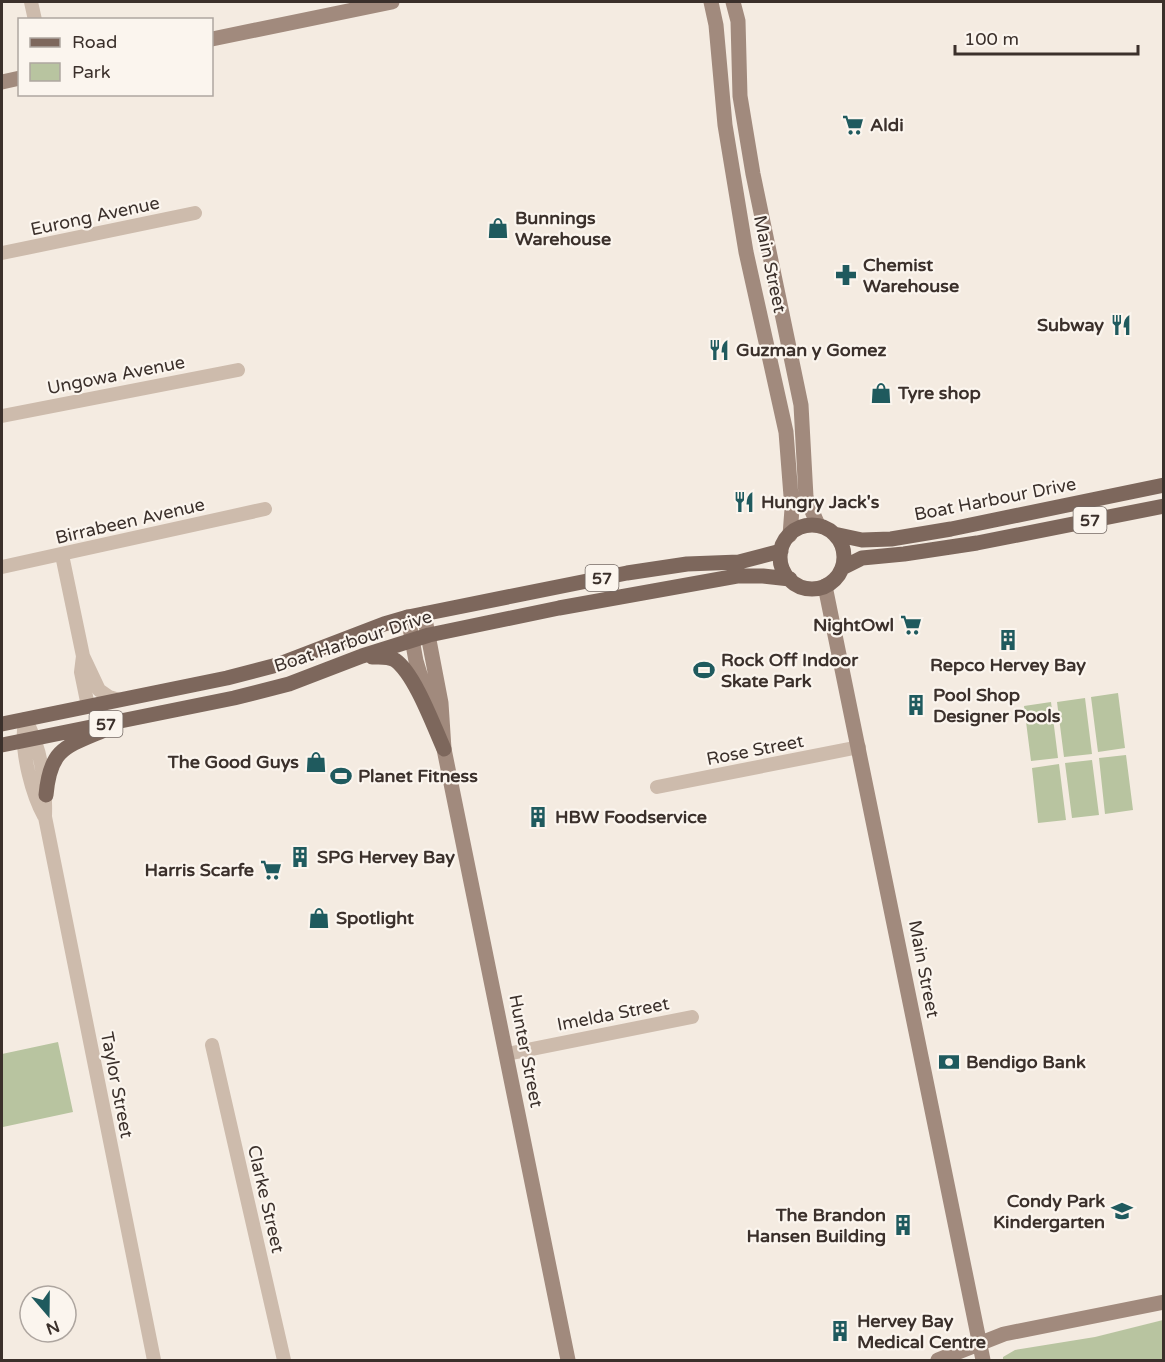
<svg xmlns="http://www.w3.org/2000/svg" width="1165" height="1362" viewBox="0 0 1165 1362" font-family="'Varela Round',sans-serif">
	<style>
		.green { fill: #b8c4a0 }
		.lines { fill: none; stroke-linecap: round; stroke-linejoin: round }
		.street { stroke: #cdbbac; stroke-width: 14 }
		.secondary { stroke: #a18a7d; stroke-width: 15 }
		.primary { stroke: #7d675c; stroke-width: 15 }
		.labels { text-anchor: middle; stroke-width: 4.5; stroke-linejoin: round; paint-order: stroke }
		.shield { fill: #fbf5ee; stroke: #756b66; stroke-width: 1.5 }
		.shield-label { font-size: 16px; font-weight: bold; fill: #3b302b }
		.poi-label { font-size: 18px; font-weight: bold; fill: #3b302b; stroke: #fbf5ee; text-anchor: start }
		.street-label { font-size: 18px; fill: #3b302b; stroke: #fbf5ee }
	</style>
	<rect width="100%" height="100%" fill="#f4ebe1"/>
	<path class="green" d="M1118 693 1125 748 1098 752 1091 697Z
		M1085 698 1092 754 1064 757 1057 702Z
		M1051 702 1058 758 1031 761 1024 706Z
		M1126 755 1133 810 1105 814 1099 758Z
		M1092 760 1099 815 1072 818 1065 763Z
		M1059 764 1066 820 1038 823 1032 768Z
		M58 1042 73 1112 3 1127 2 1054Z
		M1163 1320V1360H1003V1357L1015 1350 1095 1337Z"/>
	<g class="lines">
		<path class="street" d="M31 2 35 20
			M2 253 195 213
			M2 416 238 370
			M62 555 83 656 99 690 109 697 119 700
			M2 567 265 509
			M83 656 81 672 88 706
			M25 719C42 749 46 783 45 817L154 1360
			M24 730C22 755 32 794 44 816
			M657 787 859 747
			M212 1045 284 1360
			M507 1054 692 1017"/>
		<path class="secondary" d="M711 2 716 25 725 125 746 252 786 432 792 509 790 535
			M733 2 738 21 740 96 753 174 801 405 806 497 818 525
			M212 39 392 2
			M2 82 20 78
			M825 586 983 1360
			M424 614 441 703 444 749 568 1360
			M408 617 416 661 429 704
			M938 1360 1004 1334 1164 1302"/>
		<path class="primary" d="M780 557a32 32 0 1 1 64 0a32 32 0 1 1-64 0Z
			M834 534 862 540 891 539 951 529 1164 485
			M842 568 862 558 904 554 977 543 1164 506
			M372 657C381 657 388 656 395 660 415 674 434 727 444 749
			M2 724 227 678 277 665 384 624 408 617 627 573 687 564 739 562 781 551
			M2 745 234 698 289 684 362 656 429 635 559 608 737 576H763L790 579
			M46 795C50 750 64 747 102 731"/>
	</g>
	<defs>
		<symbol id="supermarket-bare" viewBox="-9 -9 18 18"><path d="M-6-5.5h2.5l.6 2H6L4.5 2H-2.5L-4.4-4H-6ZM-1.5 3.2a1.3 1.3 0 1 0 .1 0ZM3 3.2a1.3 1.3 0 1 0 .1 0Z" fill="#1f5a5e" stroke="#fbf5ee" stroke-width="2.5" paint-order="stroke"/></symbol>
		<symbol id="shop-bare" viewBox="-9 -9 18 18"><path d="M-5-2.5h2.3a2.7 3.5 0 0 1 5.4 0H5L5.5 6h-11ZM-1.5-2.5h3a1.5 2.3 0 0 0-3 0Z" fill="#1f5a5e" stroke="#fbf5ee" stroke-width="2.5" paint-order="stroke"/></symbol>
		<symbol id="pharmacy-bare" viewBox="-9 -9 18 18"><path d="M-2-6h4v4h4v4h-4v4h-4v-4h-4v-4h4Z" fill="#1f5a5e" stroke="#fbf5ee" stroke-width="2.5" paint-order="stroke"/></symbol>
		<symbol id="restaurant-bare" viewBox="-9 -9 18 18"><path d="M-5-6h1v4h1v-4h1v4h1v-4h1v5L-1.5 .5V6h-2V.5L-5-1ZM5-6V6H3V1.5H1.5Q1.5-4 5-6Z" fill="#1f5a5e" stroke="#fbf5ee" stroke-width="2.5" paint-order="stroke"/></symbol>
		<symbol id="building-bare" viewBox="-9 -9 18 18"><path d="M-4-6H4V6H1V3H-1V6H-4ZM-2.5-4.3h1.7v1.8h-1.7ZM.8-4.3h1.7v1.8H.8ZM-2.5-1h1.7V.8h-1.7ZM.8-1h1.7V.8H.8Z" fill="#1f5a5e" stroke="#fbf5ee" stroke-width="2.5" paint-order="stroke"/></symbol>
		<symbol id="stadium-bare" viewBox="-9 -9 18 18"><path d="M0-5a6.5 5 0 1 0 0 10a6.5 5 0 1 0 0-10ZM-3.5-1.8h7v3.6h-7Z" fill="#1f5a5e" stroke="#fbf5ee" stroke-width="2.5" paint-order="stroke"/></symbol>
		<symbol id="bank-bare" viewBox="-9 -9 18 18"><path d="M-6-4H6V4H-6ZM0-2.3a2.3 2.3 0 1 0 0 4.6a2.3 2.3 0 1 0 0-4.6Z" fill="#1f5a5e" stroke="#fbf5ee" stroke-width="2.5" paint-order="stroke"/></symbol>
		<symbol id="school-bare" viewBox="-9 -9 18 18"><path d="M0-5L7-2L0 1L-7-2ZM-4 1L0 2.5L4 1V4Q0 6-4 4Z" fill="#1f5a5e" stroke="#fbf5ee" stroke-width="2.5" paint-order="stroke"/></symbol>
	</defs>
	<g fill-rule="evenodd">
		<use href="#supermarket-bare" x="838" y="110" width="30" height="30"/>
		<use href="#shop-bare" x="483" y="213" width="30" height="30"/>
		<use href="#pharmacy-bare" x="831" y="260" width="30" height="30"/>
		<use href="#restaurant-bare" x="1106" y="310" width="30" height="30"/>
		<use href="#restaurant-bare" x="704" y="335" width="30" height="30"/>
		<use href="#shop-bare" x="866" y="378" width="30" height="30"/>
		<use href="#restaurant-bare" x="729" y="487" width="30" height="30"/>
		<use href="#supermarket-bare" x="896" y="610" width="30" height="30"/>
		<use href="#building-bare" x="993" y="625" width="30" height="30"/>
		<use href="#stadium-bare" x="689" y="655" width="30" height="30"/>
		<use href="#building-bare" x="901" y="690" width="30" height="30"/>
		<use href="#shop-bare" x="301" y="747" width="30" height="30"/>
		<use href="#stadium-bare" x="326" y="761" width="30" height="30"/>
		<use href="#building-bare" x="523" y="802" width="30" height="30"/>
		<use href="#building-bare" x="285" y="842" width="30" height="30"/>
		<use href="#supermarket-bare" x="256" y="855" width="30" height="30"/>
		<use href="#shop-bare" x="304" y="903" width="30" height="30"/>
		<use href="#bank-bare" x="934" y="1047" width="30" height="30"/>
		<use href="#school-bare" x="1107" y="1196" width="30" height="30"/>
		<use href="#building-bare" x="888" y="1210" width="30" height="30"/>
		<use href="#building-bare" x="825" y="1316" width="30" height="30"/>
	</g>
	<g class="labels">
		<g class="shield">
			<rect x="1073.5" y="507" width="33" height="26" rx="4.5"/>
			<rect x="585.5" y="565" width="33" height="26" rx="4.5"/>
			<rect x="89.5" y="711" width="33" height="26" rx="4.5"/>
		</g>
		<g class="shield-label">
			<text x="1090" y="526">57</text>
			<text x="602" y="584">57</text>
			<text x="106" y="730">57</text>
		</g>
		<g class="poi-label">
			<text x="870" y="131">Aldi</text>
			<text x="515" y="224">Bunnings<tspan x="515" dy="21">Warehouse</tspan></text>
			<text x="863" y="271">Chemist<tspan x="863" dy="21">Warehouse</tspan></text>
			<text x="1104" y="331" text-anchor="end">Subway</text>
			<text x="736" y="356">Guzman y Gomez</text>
			<text x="898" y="399">Tyre shop</text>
			<text x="761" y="508">Hungry Jack's</text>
			<text x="894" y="631" text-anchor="end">NightOwl</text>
			<text x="721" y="666">Rock Off Indoor<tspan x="721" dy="21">Skate Park</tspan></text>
			<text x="1008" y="671" text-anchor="middle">Repco Hervey Bay</text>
			<text x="933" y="701">Pool Shop<tspan x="933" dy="21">Designer Pools</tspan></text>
			<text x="299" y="768" text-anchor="end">The Good Guys</text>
			<text x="358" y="782">Planet Fitness</text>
			<text x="555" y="823">HBW Foodservice</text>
			<text x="317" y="863">SPG Hervey Bay</text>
			<text x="254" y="876" text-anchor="end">Harris Scarfe</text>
			<text x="336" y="924">Spotlight</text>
			<text x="966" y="1068">Bendigo Bank</text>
			<text x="1105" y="1207" text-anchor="end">Condy Park<tspan x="1105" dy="21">Kindergarten</tspan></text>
			<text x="886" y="1221" text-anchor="end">The Brandon<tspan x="886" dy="21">Hansen Building</tspan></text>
			<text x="857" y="1327">Hervey Bay<tspan x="857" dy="21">Medical Centre</tspan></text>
		</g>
		<g class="street-label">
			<text transform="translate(95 216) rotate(-12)" y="6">Eurong Avenue</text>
			<text transform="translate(770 264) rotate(78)" y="6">Main Street</text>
			<text transform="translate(116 375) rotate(-11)" y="6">Ungowa Avenue</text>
			<text transform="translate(995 499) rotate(-11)" y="6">Boat Harbour Drive</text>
			<text transform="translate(130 521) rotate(-13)" y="6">Birrabeen Avenue</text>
			<text transform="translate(353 641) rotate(-18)" y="6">Boat Harbour Drive</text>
			<text transform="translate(755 750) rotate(-11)" y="6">Rose Street</text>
			<text transform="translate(924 969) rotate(79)" y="6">Main Street</text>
			<text transform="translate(613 1014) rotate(-11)" y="6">Imelda Street</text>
			<text transform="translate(526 1051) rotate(79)" y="6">Hunter Street</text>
			<text transform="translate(117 1085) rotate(79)" y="6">Taylor Street</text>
			<text transform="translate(266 1199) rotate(77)" y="6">Clarke Street</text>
		</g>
	</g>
	<rect width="1165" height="1362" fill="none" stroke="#3b302b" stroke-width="6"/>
	<rect x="18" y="18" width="195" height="78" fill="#fbf5ee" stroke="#aea6a0" stroke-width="1.5"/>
	<rect x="30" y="38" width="30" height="9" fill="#7d675c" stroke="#aea6a0" stroke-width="1.5"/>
	<text x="72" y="48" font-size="18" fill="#3b302b">Road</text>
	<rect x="30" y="63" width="30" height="18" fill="#b8c4a0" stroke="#aea6a0" stroke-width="1.5"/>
	<text x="72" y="78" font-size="18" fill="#3b302b">Park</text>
	<g transform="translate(48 1314) rotate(160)"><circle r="28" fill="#fbf5ee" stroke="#aea6a0" stroke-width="1.5"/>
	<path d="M0-4.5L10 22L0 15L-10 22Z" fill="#1f5a5e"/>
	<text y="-9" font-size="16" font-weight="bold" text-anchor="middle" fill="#3b302b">N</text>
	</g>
	<path d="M955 45v9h183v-9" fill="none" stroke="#3b302b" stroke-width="3"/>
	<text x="964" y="45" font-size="18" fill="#3b302b" stroke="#fbf5ee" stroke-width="4.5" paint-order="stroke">100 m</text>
</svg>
